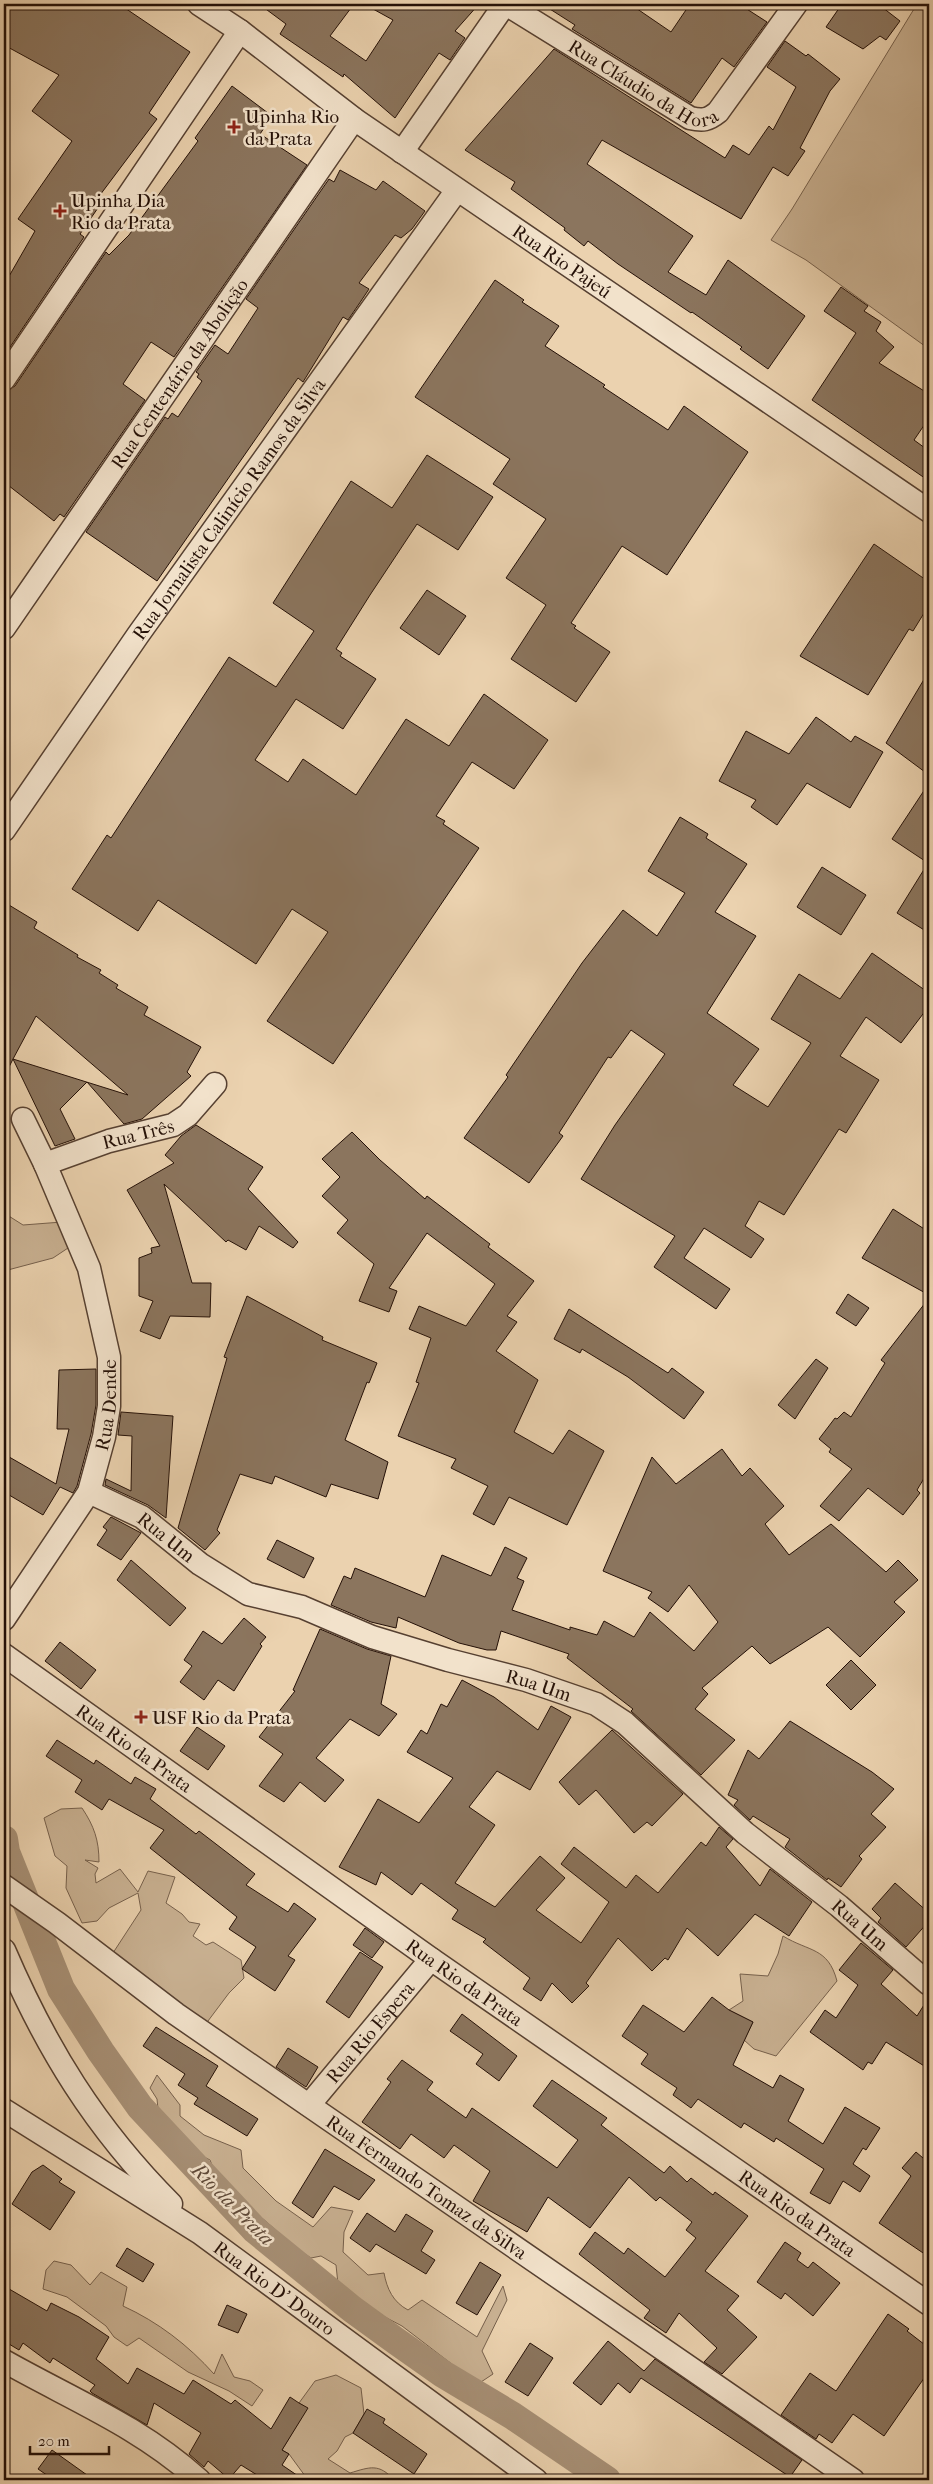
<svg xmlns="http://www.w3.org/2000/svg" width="933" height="2484" viewBox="0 0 933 2484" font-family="'IM FELL French Canon',serif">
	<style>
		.green { fill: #c9b192; stroke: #76604c }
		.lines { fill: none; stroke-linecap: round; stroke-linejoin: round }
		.canal { stroke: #a79076; stroke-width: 28 }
		.building { fill: #8b755e; stroke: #241007; fill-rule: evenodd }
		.minor-casing { stroke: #564031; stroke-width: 25 }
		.minor { stroke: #f2e2cb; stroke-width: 22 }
		.poi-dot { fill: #8f2418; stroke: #f2e2cb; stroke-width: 2 }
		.labels { text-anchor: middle; stroke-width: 5; stroke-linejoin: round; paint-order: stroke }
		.street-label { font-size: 19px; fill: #241007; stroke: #f2e2cb }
		.poi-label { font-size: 19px; fill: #241007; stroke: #f2e2cb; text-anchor: start }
		.water-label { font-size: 20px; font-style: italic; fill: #5f4a39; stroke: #f2e2cb }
	</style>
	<rect width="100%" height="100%" fill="#ebd2af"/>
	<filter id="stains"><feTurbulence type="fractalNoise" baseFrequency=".004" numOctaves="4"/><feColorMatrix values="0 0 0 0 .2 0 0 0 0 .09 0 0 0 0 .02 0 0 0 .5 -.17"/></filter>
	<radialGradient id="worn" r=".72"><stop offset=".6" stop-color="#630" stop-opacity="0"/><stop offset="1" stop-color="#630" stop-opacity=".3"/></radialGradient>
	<path class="green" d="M917 4H929V349L806 260 771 240 792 209Z
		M4 1213 23 1225 62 1222 71 1246 53 1258 4 1271Z
		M82 1808C94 1826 99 1840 99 1862L85 1860 98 1868 95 1874 96 1883 120 1869 138 1892 148 1871 175 1877 166 1903 182 1914 189 1922 200 1924 193 1936 206 1945 213 1942 241 1960 244 1978 229 1993 205 2025 111 1956 141 1910 138 1893 109 1908 97 1921 82 1923 66 1888 67 1866 55 1856 44 1818 61 1809Z
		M783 1936C809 1952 828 1947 837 1981L776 2056 754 2049 744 2040 753 2022 729 2010 743 2001 740 1974 768 1976 778 1954Z
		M157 2075 180 2105V2116L204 2135 241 2150 243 2168 276 2201 313 2227 331 2207 353 2211 344 2232 343 2252 368 2275 384 2273C387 2289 393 2302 408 2310L422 2300 477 2337 503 2286 507 2300 482 2351 493 2374 478 2384 402 2326 385 2317 338 2284 336 2265 321 2256 311 2258C291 2246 276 2229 257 2214 236 2196 220 2188 210 2160L184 2147 158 2109 157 2099 150 2088Z
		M54 2261 71 2265 90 2285 101 2272 127 2287 123 2306C158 2322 188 2345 214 2374L222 2354 234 2377 250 2381 263 2390 252 2406 229 2391 188 2372 139 2338 127 2346 114 2337 106 2326 67 2297 43 2289 46 2270Z
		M336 2375 361 2388 364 2414 353 2433 345 2437 337 2451 328 2459 350 2473C370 2467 379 2463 394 2480H308L289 2454 282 2450 307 2408 299 2403 315 2381Z"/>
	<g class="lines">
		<path class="canal" d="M4 1839 6 1852 61 1989 101 2052 140 2107 255 2230 352 2309 396 2341 443 2374 513 2416 607 2480"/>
	</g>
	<path class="building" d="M11 4H119L190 52 149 113 157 119 97 199 102 202 80 234 84 237 4 356V285L35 231 18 219 72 141 32 111 59 75 4 45V15Z
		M259 4H354L330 36 366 61 393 20 364 4H479L455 31 465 38 450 60 439 53 395 118 344 74 343 77 280 34 286 24Z
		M542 4H630L671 32 690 4H739L767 22 734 67 722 58 691 103 572 29 575 25Z
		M842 4H878L900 21 886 40 880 36 863 49 826 27Z
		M785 41 806 56 808 54 840 79 830 91 800 148 805 151 788 176 773 167 741 219 602 140 587 164 693 236 668 272 706 295 728 260 805 316 768 369 740 349 742 347 692 312 691 313 618 264 588 241 584 246 564 230 565 228 511 189 515 182 465 150 554 49 725 158 733 145 749 155 769 126 773 130 796 87 767 67Z
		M232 86 272 116 260 134 307 165 174 357 151 342 123 384 145 400 64 517 60 514 54 521 4 482V392L15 386 106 252 109 255 129 235 198 141 195 138Z
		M340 170 376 190 383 181 425 211 412 229 401 238 395 235 359 283 369 289 361 301 348 320 343 317 303 382 298 378 157 581 86 532 165 417 168 419 172 413 178 417 202 381 197 377 199 374 196 372 215 345 228 354 258 308 246 299 329 179 334 182Z
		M495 280 524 300 522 302 559 326 545 346 605 385 603 387 668 430 684 406 748 452 667 575 622 546 571 623 576 626 574 628 610 652 576 702 511 659 546 605 506 578 546 519 493 484 510 459 415 397Z
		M841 287 868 306 864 311 881 322 876 331 894 347 879 363 929 394V418L914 440 929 451V481L812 400 856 333 824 311Z
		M427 455 493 497 458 550 417 524 370 595 336 649 342 653 340 656 376 679 343 729 296 699 255 760 288 782 303 759 356 795 406 719 449 746 484 694 548 740 514 789 472 762 436 816 445 821 443 824 479 848 333 1064 267 1021 328 932 292 909 256 964 158 900 138 931 72 889 107 835 111 838 229 657 276 687 314 631 273 603 351 481 392 508Z
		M874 544 929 582V605L913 631 909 629 868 695 800 656Z
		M427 590 466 616 439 655 400 628Z
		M929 671V775L886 743Z
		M816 717 851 742 855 736 883 752 850 808 807 783 777 825 751 807 756 800 719 781 746 731 789 754Z
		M929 783V933L897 913 928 863 892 839Z
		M680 817 708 834 706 838 747 864 715 912 756 936 707 1013 759 1049 733 1085 768 1107 811 1043 771 1019 799 974 840 999 872 953 929 993V1006L901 1043 866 1017 840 1056 879 1080 846 1133 839 1129 784 1215 759 1201 745 1226 764 1239 751 1258 704 1228 684 1258 730 1289 716 1309 654 1267 675 1236 581 1179 615 1125 665 1054 631 1030 611 1058 608 1057 559 1133 563 1136 529 1183 464 1138 508 1077 506 1075 582 963 623 910 657 936 685 893 648 871Z
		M822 867 866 895 841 935 797 907Z
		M4 902 37 922 34 928 78 955 77 957 101 970 99 973 118 985 116 988 148 1007 144 1015 201 1047 187 1072 191 1076 142 1119 124 1124 87 1082 60 1109 75 1139 55 1146 13 1059 4 1077ZM36 1016 128 1095 13 1059Z
		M196 1125 263 1167 248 1189 298 1242 293 1248 259 1226 246 1250 228 1240 226 1242 164 1184 192 1283H211L210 1317 170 1316 160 1339 140 1331 153 1301 139 1296V1258L152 1253 151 1248 160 1246 127 1190 174 1163 165 1155 181 1136Z
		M352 1132 380 1160 425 1199 427 1196 490 1244 488 1247 534 1281 507 1316 517 1322 496 1351 538 1380 514 1432 553 1454 569 1430 604 1451 567 1525 509 1497 494 1525 473 1514 488 1486 451 1468 456 1459 398 1436 419 1383 416 1382 431 1338 409 1329 419 1306 466 1326 495 1284 427 1233 389 1288 397 1291 389 1312 359 1301 374 1264 337 1233 348 1220 322 1196 340 1177 322 1159Z
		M893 1209 929 1232V1295L862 1258Z
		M848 1294 869 1308 856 1326 836 1313Z
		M247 1296 323 1337 322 1340 377 1363 369 1383 367 1382 345 1440 388 1462 378 1499 331 1484 326 1497 275 1476 272 1484 240 1474 217 1530 220 1533 205 1550 178 1528 227 1358 224 1357Z
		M929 1298V1470L917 1490 920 1493 903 1515 868 1488 839 1521 820 1506 852 1469 829 1452 831 1449 819 1439 835 1418 837 1419 844 1412 851 1417 885 1363 881 1360Z
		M569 1309 668 1373 672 1368 704 1392 684 1419 628 1377 582 1349 580 1353 554 1339Z
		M816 1359 828 1368 795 1419 778 1405Z
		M96 1369V1405L91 1434 77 1486 73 1493 60 1487 43 1515 4 1492V1454L56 1484 69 1429H57L59 1370Z
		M121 1412 173 1416 166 1518 148 1505 105 1485 106 1479 131 1491 132 1436 118 1435Z
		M722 1449 742 1476 750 1468 784 1506 765 1524 789 1555 831 1524 886 1572 898 1560 918 1580 894 1602 905 1612 860 1657 828 1627 770 1664 752 1646 702 1688 708 1694 695 1709 735 1740 701 1775 631 1711 633 1709 567 1658 569 1654 501 1631 496 1650H487L459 1643 398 1617 396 1628 371 1622 331 1605 344 1576 351 1579 355 1568 425 1597 442 1555 491 1576 505 1547 527 1558 517 1578 524 1581 512 1610 570 1630V1627L597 1635 604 1621 634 1637 650 1612 694 1651 718 1622 689 1585 668 1612 648 1598 652 1592 603 1571 652 1457 676 1484Z
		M111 1517 141 1533 121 1560 97 1545 107 1530 103 1527Z
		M277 1540 314 1558 304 1578 267 1559Z
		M131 1560 186 1608 170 1626 117 1580Z
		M244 1618 266 1637 260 1644 262 1646 234 1691 218 1680 204 1700 180 1682 192 1666 184 1660 203 1631 222 1644Z
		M320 1629 367 1649 391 1656 381 1704 397 1714 379 1736 350 1719 316 1758 344 1780 325 1802 300 1782 284 1802 259 1786 283 1754 259 1737 295 1691 293 1690Z
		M60 1642 96 1670 81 1689 45 1661Z
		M851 1660 876 1685 851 1710 826 1685Z
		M462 1680 494 1697 538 1730 551 1706 571 1717 530 1790 497 1771 469 1807 495 1825 455 1883 495 1907 540 1856 565 1878 536 1910 581 1943 609 1902 561 1864 574 1847 626 1888 636 1875 658 1893 701 1842 706 1846 719 1827 733 1839 726 1847 760 1886 770 1869 812 1902 789 1936 755 1914 718 1956 687 1928 668 1960 665 1958 652 1971 618 1938 586 1983 589 1986 572 2003 552 1983 541 2001 523 1989 530 1978 483 1942 486 1939 452 1919 458 1910 421 1883 412 1895 381 1872 376 1885 339 1867 378 1799 419 1823 453 1778 407 1752 421 1730 427 1734 441 1704 447 1707Z
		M790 1721 872 1772 894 1789 871 1814 886 1827 859 1856 862 1859 841 1887 828 1878 827 1880 785 1847 790 1839 753 1816 750 1820 734 1805 738 1800 728 1795 748 1750 759 1759Z
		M197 1727 225 1746 208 1770 180 1751Z
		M612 1730 683 1794 652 1826 647 1822 634 1833 596 1790 579 1805 559 1782Z
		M57 1740 94 1764 96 1760 131 1784 135 1777 156 1789 150 1799 196 1834 199 1831 255 1874 246 1885 288 1912 294 1903 316 1919 288 1956 295 1960 275 1991 242 1969 256 1947 229 1929 237 1917 150 1848 164 1830 109 1799 102 1810 75 1792 82 1780 46 1756Z
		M895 1883 929 1913V1921L906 1947 878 1922 881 1918 872 1909Z
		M365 1928 384 1942 372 1958 353 1945Z
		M861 1943 893 1970 881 1984 917 2016 929 1997V2069L886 2042 872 2064 868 2062 863 2070 810 2032 825 2010 836 2018 858 1985 839 1970Z
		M360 1952 383 1967 349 2018 326 2002Z
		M712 1997 729 2010 753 2022 733 2065 773 2088 780 2075 804 2089 788 2121 823 2144 845 2107 880 2128 866 2150 863 2148 853 2164 870 2176 860 2192 843 2181 830 2204 810 2193 824 2169 776 2138 774 2142 744 2123 741 2128 698 2099 691 2108 673 2095 677 2088 641 2064 648 2054 622 2036 643 2005 684 2032Z
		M462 2014 517 2056 499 2081 476 2064 483 2054 450 2031Z
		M156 2027 218 2066 206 2086 258 2119 247 2136 194 2104 198 2098 178 2085 185 2074 143 2046Z
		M288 2048 318 2067 306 2087 276 2067Z
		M402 2060 433 2082 427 2090 466 2118 472 2108 557 2168 578 2140 533 2106 552 2080 607 2118 601 2125 664 2173 670 2166 687 2182 691 2178 713 2195 715 2192 748 2216 705 2271 739 2296 727 2310 757 2337 722 2374 704 2362 717 2348 679 2313 666 2333 644 2318 650 2310 579 2254 595 2232 624 2254 628 2248 665 2277 696 2238 686 2230 692 2222 660 2197 656 2201 629 2177 590 2228 548 2197 527 2232 473 2201 490 2171 454 2145 444 2158 411 2134 400 2149 362 2122 391 2082 387 2079Z
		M325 2149 375 2180 359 2200 334 2186 313 2218 292 2203Z
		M929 2149V2257L879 2223 911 2176 902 2168 916 2152 923 2158Z
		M43 2165 62 2179 59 2182 75 2192 50 2230 12 2204 32 2172Z
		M367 2213 395 2232 406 2214 433 2231 421 2251 435 2260 426 2274 376 2244 370 2252 350 2238Z
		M785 2242 801 2253 797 2260 808 2268 813 2262 840 2283 813 2316 785 2293 781 2299 757 2282Z
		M127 2248 154 2264 143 2282 116 2266Z
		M480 2262 501 2275 477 2315 456 2303Z
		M4 2286 47 2311 51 2303 79 2317 109 2337 96 2359 128 2384 137 2368 184 2394 193 2380 231 2404 235 2400 271 2429 290 2397 299 2403 308 2408 282 2450 289 2454 282 2465 304 2480H265L241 2465 229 2479 208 2461 204 2467 189 2454 201 2433 154 2403 147 2425 92 2393 90 2391 95 2385 53 2358 50 2363 23 2343 19 2350 4 2341Z
		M227 2305 247 2314 238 2333 218 2325Z
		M888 2314 909 2329 907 2331 929 2348V2371L884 2436 853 2414 832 2443 819 2434 816 2439 781 2415 810 2373 836 2391Z
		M608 2341 644 2371 655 2359 802 2460 790 2477 641 2378 630 2393 618 2383 601 2405 573 2383Z
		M530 2343 553 2358 528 2396 505 2382Z
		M367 2409 385 2419 383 2423 427 2454 414 2474 353 2433Z
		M52 2450 94 2480H54L38 2469Z"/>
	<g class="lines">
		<defs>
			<g id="minor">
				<path id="s1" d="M199 4 240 31 354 119 929 511"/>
				<path id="s2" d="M506 4 690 118C703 121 708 120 718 112L796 4"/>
				<path d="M402 152 505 4"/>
				<path d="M4 379 240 31"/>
				<path id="s3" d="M4 628 354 119"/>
				<path id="s4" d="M4 830 138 635 457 190"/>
				<path id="s5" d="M45 1164 109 1141 173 1125 188 1115 215 1084"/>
				<path id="s6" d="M89 1492 142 1517 200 1564 248 1594 302 1607 372 1637 448 1660 526 1680 596 1704 625 1723 745 1833 839 1906 929 1984"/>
				<path id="s7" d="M4 1619 89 1492 104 1437 109 1406V1357L89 1268 45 1164 23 1119"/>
				<path id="s8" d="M4 1655 431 1959 929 2304"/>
				<path id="s9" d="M4 1886 57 1923 176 2014 853 2480"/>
				<path d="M4 1950C46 2048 95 2128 171 2204"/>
				<path id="s10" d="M309 2105 431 1959"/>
				<path id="s11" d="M4 2110 200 2233 536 2480"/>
				<path d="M4 2361C73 2400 139 2426 199 2480"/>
			</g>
		</defs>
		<use href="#minor" class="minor-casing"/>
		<use href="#minor" class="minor"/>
	</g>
	<g class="poi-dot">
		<path d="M231.5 119.5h5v5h5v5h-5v5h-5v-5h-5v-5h5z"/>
		<path d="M57.5 203.5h5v5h5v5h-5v5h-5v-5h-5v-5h5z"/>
		<path d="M138.5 1709.5h5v5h5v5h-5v5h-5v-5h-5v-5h5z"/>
	</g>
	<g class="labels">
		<g class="street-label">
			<text dy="7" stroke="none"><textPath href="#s2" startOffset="160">Rua Cláudio da Hora</textPath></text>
			<text dy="7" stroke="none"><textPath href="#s1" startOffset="445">Rua Rio Pajeú</textPath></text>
			<text dy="7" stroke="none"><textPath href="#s3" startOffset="309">Rua Centenário da Abolição</textPath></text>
			<text dy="7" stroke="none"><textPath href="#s4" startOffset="392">Rua Jornalista Calinício Ramos da Silva</textPath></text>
			<text dy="7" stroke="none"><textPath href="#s5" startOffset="98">Rua Três</textPath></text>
			<text dy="7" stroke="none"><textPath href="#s7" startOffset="242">Rua Dende</textPath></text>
			<text dy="7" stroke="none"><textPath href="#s6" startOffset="90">Rua Um</textPath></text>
			<text dy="7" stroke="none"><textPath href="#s6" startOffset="495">Rua Um</textPath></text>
			<text dy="7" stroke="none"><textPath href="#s8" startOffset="160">Rua Rio da Prata</textPath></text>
			<text dy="7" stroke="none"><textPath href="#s6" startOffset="900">Rua Um</textPath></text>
			<text dy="7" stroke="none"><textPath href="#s8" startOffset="565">Rua Rio da Prata</textPath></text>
			<text dy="7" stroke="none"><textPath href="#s10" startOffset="95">Rua Rio Espera</textPath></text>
			<text dy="7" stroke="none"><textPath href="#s9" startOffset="519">Rua Fernando Tomaz da Silva</textPath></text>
			<text dy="7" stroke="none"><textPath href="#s8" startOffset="970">Rua Rio da Prata</textPath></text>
			<text dy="7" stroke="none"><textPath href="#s11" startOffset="324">Rua Rio D' Douro</textPath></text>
		</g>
		<g class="poi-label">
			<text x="245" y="123">Upinha Rio<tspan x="245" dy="22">da Prata</tspan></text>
			<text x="71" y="207">Upinha Dia<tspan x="71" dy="22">Rio da Prata</tspan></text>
			<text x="152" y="1724">USF Rio da Prata</text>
		</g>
		<g class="water-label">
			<text transform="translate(233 2204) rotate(45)" y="7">Rio da Prata</text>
		</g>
	</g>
	<rect width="933" height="2484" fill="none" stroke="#ebd2af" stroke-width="20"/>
	<rect x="5" y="5" width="923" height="2474" fill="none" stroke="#241007" stroke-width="2.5"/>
	<rect x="10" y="10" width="913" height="2464" fill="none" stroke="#241007"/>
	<path d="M30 2446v8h79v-8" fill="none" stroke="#241007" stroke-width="2.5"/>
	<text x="38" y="2446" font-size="15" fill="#241007" stroke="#f2e2cb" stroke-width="4" paint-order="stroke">20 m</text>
	<rect width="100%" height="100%" filter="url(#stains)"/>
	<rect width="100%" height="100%" fill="url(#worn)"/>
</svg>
